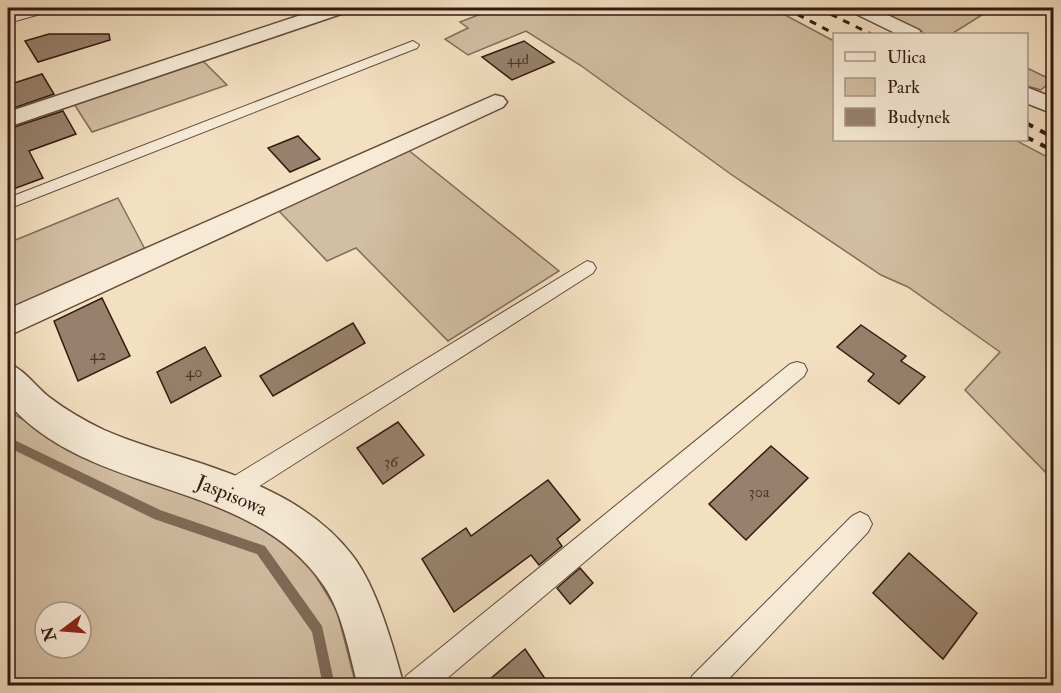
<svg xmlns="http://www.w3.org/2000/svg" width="1061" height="693" viewBox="0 0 1061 693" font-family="'IM FELL Double Pica',serif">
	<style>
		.green { fill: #d2bea3; stroke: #826c5a; stroke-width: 1.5; fill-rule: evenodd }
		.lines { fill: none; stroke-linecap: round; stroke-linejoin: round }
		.stream { fill: #7f6956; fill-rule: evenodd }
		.building { fill: #97816c; stroke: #331a10; stroke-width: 1.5 }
		.service-casing { stroke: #634c3c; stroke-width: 2 }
		.minor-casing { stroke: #634c3c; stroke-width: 3 }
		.service { fill: #f7ebd7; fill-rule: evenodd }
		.minor { fill: #f7ebd7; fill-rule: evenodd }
		.rail-far1 { stroke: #331a10; stroke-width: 3; stroke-dasharray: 7 7; stroke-linecap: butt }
		.rail { stroke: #331a10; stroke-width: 4; stroke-dasharray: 8 8; stroke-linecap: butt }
		.labels { text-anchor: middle; stroke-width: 6; stroke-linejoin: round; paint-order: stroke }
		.far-number-label { font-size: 14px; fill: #4c3427 }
		.number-label { font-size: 16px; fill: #4c3427 }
		.street-label { font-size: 20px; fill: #331a10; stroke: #f7ebd7 }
	</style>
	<rect width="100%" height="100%" fill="#f3e0c1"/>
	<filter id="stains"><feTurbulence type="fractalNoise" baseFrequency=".00333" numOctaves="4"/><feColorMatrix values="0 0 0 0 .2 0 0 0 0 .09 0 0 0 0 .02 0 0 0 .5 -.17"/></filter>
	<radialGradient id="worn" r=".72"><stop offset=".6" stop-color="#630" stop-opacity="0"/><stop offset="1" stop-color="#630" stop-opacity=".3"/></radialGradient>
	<path class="green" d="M482 8H772L834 41V140H1015L1053 160V480L965 390 1000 352 908 287 881 275 732 175 580 65 526 31 468 55 445 39 468 28 460 22 486 12Z
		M871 8H993L953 33 956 34H926Z
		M202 60 227 85 92 132 74 104Z
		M1027 68 1052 80 1041 90 1027 86Z
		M407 149 559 271 448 341 356 248 327 261 277 209Z
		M118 198 147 253 12 309 8 307V243Z
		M8 406 15 415 97 462 268 522 311 568 337 611 356 685H8ZM45 612H81V648H45Z"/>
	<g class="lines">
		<path class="stream" d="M8 437 160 510 265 546 322 626 335 686H323L312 632 257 554 154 519 8 447Z"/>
	</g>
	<path class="building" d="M49 34H109L110 40 38 62 25 41Z
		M524 41 554 62 512 80 482 57Z
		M42 74 54 94 8 110V85Z
		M63 111 76 134 29 151 43 178 8 191V129Z
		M298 136 320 159 290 172 268 148Z
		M102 298 130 356 78 381 54 321Z
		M353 323 365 343 273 396 260 376Z
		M861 325 906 356 901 361 925 377 899 404 868 381 874 374 837 347Z
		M205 347 221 376 171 403 157 372Z
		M398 422 424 455 383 484 357 448Z
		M771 446 808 478 746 540 709 504Z
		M548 480 580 520 557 539 562 546 539 565 531 555 454 612 422 559 466 528 471 536Z
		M909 553 977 613 943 659 873 593Z
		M580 568 593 583 570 604 557 588Z
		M525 649 550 686H482Z"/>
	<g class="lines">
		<defs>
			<path id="service" d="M40 8H57L55 10 8 23V16Z
				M413 41 419 45 417 48 8 209V198Z
				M587 261 593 263 596 268 593 273 239 499 231 502 223 499 220 491 223 483Z
				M797 362 804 364 807 370 804 376 438 686H402L406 676 790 364Z
				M860 512 868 516 872 524 868 532 722 686H688L692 676 852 516Z"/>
			<path id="minor" d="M322 8H350L347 12 8 127V112Z
				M850 8H873L919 30 922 34H897L852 12Z
				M1026 87 1054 98V114L1026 103Z
				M495 95 503 97 507 102 503 107 8 336V309Z
				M8 363C25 370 35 386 49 397 66 410 85 421 104 430 136 444 170 453 203 464 259 483 315 507 352 555 377 587 393 646 404 686H358C349 653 343 614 324 586 250 477 91 499 8 403Z"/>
		</defs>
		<use href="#service" class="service-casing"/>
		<use href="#minor" class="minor-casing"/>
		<use href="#service" class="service"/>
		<use href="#minor" class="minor"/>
		<path class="rail-far1" d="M785 8 835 34
			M818 8 871 34"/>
		<path class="rail" d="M1026 123 1054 138
			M1026 137 1054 151"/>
	</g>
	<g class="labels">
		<g class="far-number-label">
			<text x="518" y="64">44d</text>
		</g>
		<g class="number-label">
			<text x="98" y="360">42</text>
			<text x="194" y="377">40</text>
			<text x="391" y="467">36</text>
			<text x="759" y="497">30a</text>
		</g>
		<g class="street-label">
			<text transform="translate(232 495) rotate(23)" y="7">Jaspisowa</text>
		</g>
	</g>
	<rect width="1061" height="693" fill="none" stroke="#f3e0c1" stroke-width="30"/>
	<rect x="9" y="9" width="1043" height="675" fill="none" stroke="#331a10" stroke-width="3"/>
	<rect x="15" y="15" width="1031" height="663" fill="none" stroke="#331a10" stroke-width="1.5"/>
	<rect x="833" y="33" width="195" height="108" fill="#f7ebd7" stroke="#a99787" stroke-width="1.5"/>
	<rect x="845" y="52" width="30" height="9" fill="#f7ebd7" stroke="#a99787" stroke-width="1.5"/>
	<text x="887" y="63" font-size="18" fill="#331a10">Ulica</text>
	<rect x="845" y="78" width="30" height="18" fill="#d2bea3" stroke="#a99787" stroke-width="1.5"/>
	<text x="887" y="93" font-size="18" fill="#331a10">Park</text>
	<rect x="845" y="108" width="30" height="18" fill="#97816c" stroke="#a99787" stroke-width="1.5"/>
	<text x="887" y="123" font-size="18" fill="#331a10">Budynek</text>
	<g transform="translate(63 630) rotate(254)"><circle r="28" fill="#f7ebd7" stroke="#a99787" stroke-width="1.5"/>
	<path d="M0-4.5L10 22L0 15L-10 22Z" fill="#8f2418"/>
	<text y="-9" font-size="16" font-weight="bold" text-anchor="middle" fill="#331a10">N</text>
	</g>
	<rect width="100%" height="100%" filter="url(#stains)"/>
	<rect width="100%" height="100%" fill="url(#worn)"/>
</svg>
